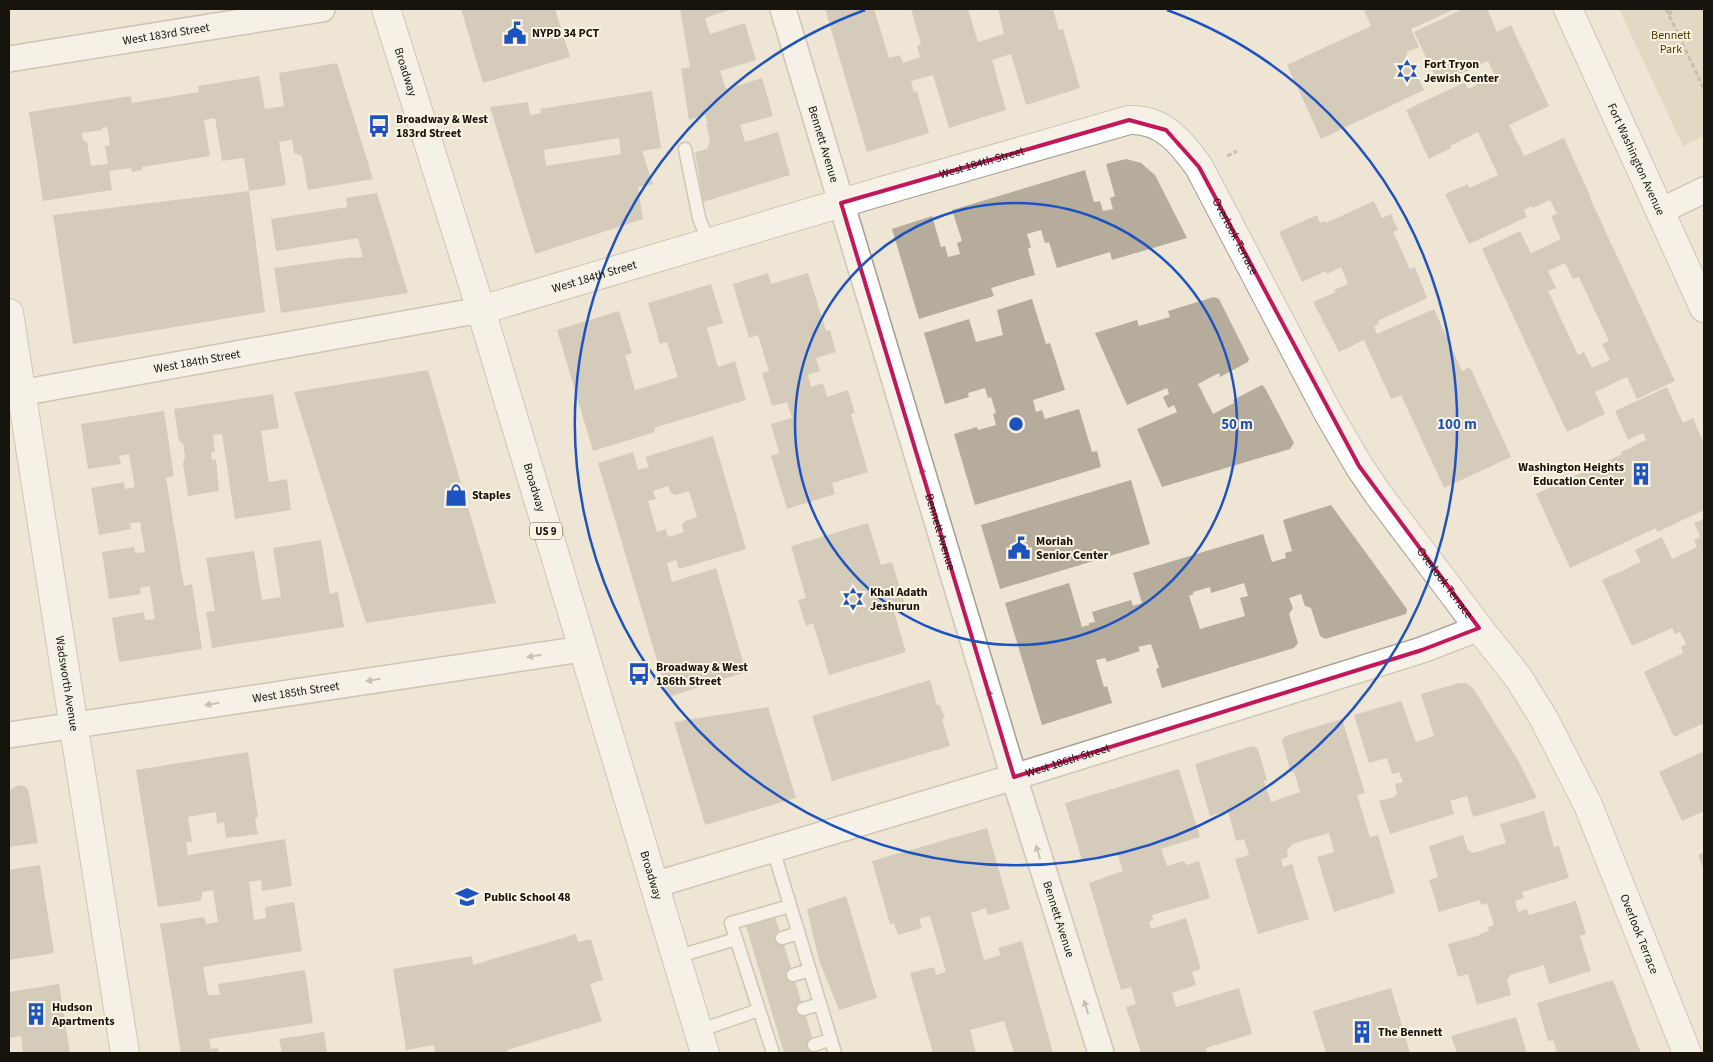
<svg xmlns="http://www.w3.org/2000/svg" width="1713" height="1062" viewBox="0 0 1713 1062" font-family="'Source Sans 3',sans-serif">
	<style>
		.green { fill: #d6c8af }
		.building { fill: #b5ac9c; fill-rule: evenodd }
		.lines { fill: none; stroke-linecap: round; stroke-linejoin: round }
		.lane-casing { stroke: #a69d8e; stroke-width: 15 }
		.street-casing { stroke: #a69d8e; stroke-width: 28 }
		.secondary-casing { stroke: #a69d8e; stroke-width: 30 }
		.primary-casing { stroke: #a69d8e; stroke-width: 30 }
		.path { stroke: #958e81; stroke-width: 3; stroke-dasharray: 5 2.5; stroke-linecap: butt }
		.lane { stroke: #fff; stroke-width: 12 }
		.street { stroke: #fff; stroke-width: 25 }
		.secondary { stroke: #fff; stroke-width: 28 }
		.primary { stroke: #fff; stroke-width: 28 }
		.oneway { fill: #969592 }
		.marked { fill: none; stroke: #c2185b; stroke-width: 4; stroke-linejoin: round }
		.ring { fill: none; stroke: #1d53c0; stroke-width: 2.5 }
		.labels { text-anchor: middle; stroke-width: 4; stroke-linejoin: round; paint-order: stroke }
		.shield { fill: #fcf3e2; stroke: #5b564d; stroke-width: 1 }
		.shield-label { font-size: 11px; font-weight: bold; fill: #16130d }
		.poi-label { font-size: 12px; font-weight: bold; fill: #16130d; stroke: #fcf3e2; text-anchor: start }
		.street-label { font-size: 12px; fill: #16130d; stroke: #fcf3e2 }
		.park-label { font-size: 12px; fill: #503801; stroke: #fcf3e2 }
		.centre { fill: #1d53c0; stroke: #fcf3e2; stroke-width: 2.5 }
		.ring-label { font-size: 15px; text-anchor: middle; font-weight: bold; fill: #1d53c0; stroke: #fcf3e2; stroke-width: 4; stroke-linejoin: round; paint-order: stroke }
	</style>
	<rect width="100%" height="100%" fill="#efe5d4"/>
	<path class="green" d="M1619 9H1704V136L1683 146Z"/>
	<path class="building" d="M461 9H555L570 57 483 83Z
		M680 9H732L705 18 710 34 745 23 756 60 720 71 726 89 762 78 773 116 740 125 745 142 778 132 790 175 703 202 695 152 707 149 710 141 706 124H708L705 115 689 120 681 69 690 67Z
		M825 9H874L889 58 900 55 903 63 920 57 917 46 921 44 911 9H968L978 42 1004 34 998 9H1053L1059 30 1063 29 1080 88 1026 105 1011 54 992 60 1006 110 949 128 933 75 911 81 914 92 917 91 929 133 867 152Z
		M1363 9H1455L1411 29 1419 47 1406 52 1424 90 1321 139 1287 65 1371 26Z
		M1463 9H1487L1497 32 1511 25 1549 106 1509 125 1524 156 1564 138 1591 198H1590L1675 381 1637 399 1627 377 1595 392 1605 414 1567 432 1482 249 1520 231 1531 253 1561 239 1551 216 1557 214 1550 200 1533 208 1532 206 1524 210 1527 217 1469 244 1445 194 1468 184 1469 188 1498 175 1478 132 1450 146 1451 148 1429 159 1406 110 1465 82 1468 89 1477 85 1476 83 1494 74 1488 61 1439 84 1414 32ZM1565 263 1573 279 1579 277 1609 341 1602 344 1610 360 1592 368 1584 352 1578 355 1548 291 1556 288 1548 271Z
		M337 63 373 179 308 190 302 156 294 153 292 140 279 142 286 185 249 191 244 158 222 161 215 118 204 120 210 156 142 167V170L132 172 131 168 109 171 112 190 43 201 29 112 131 96 132 103 199 92 198 86 259 76 265 109 284 106 279 73ZM107 127 110 145 105 146 108 164 91 166 87 142 83 140 82 133 102 130V128Z
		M652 91 661 148 642 151 653 184 638 187 643 219 535 254 490 107 528 102 530 115 541 113 540 109ZM619 138 621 154 546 166 544 150Z
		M1126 159 1141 163 1155 175 1187 238 1112 260 1110 252 1057 268 1049 242 1045 243 1041 230 1027 234 1031 247 1028 249 1035 275 991 288 994 296 919 319 892 229 932 216 941 247 945 246 948 257 960 254 957 243 962 241 952 210 1085 170 1094 202 1100 201 1103 211 1113 209 1110 198 1115 196 1106 164Z
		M249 191 265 312 73 344 53 215Z
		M377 193 408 293 281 313 274 268 354 257V258L363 257 358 238 276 251 271 219 347 207 346 198Z
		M1374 201 1382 218 1391 214 1398 230 1393 232 1410 269 1415 267 1427 298 1378 321 1379 324 1374 326 1377 334 1434 309 1462 371 1470 367 1511 457 1444 488 1401 395 1391 399 1364 340 1339 352 1313 302 1336 292 1334 290 1348 284 1341 267 1327 274 1326 271 1302 282 1279 232 1317 215 1320 223 1325 221 1326 223Z
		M768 273 771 284 808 273 826 331 830 330 836 352 816 358 820 371 808 375 811 387 823 383 827 397 848 390 855 413 851 414 868 472 832 483 835 494 787 509 771 456 779 453 771 424 792 418 787 402 772 406 762 373 769 371 758 335 749 338 733 284Z
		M711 284 723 323 707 328 718 367 735 361 746 400 654 428 655 432 593 451 557 330 619 311 632 353 625 355 635 390 678 377 667 342 660 344 648 303Z
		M1214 297 1219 299 1249 359 1248 362 1220 377 1219 373 1198 384 1213 414 1234 403 1233 400 1262 385 1265 388 1294 443 1290 449 1162 487 1137 429 1177 412 1174 405 1168 408 1163 397 1169 394 1167 388 1127 405 1095 333 1137 320 1139 326 1170 317 1168 311Z
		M1032 299 1046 344 1050 343 1065 390 1033 400 1036 412 1042 410 1045 419 1079 409 1092 452 1097 451 1101 467 975 505 954 434 977 427 978 430 996 425 993 414 996 413 991 397 988 398 985 388 968 393 969 397 945 404 924 333 969 319 976 342 1003 335 997 310Z
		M428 370 496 603 366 623 294 392Z
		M1667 387 1683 423 1693 418 1704 443V510L1657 532 1656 528 1570 568 1536 494 1622 454 1621 452 1646 440 1643 433 1628 440 1615 411Z
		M273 394 279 428 261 431 269 482 287 479 291 510 235 519 222 434 213 435 215 452 211 453 212 460 216 459 219 491 188 496 183 464 185 456 183 443 179 441 174 409Z
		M164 411 174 476 166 478 184 586 192 584 202 649 119 662 112 618 144 612 145 620 155 619 153 608 150 586 140 588 141 594 109 599 102 552 134 547 135 553 145 552 140 522 130 523 131 529 99 535 91 488 124 482 125 489 135 487 129 454 119 456 121 464 88 469 81 424Z
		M713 436 746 549 679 569 676 560 667 563 672 582 716 568 746 672 668 697 598 463 633 452 638 470 649 467 645 457ZM668 486 671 493 676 495 689 491 697 517 685 521 682 525 684 532 668 537 666 529 657 532 648 501 656 499 653 491Z
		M1131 480 1150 544 1000 589 981 525Z
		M1331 505 1407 609 1406 614 1325 639 1320 636 1311 608 1305 606 1301 594 1289 598 1293 608 1289 614 1298 643 1294 648 1162 688 1156 669 1159 668 1151 644 1138 647 1140 651 1107 662 1105 658 1096 660 1104 687 1107 686 1112 703 1042 725 1005 603 1069 583 1082 627 1089 625V623L1095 622 1092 612 1131 600 1133 606 1142 603 1133 573 1263 534 1272 562 1286 558 1285 553 1292 551 1283 520ZM1244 583 1248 596 1240 598 1245 616 1200 629 1189 596 1194 594 1193 592 1210 587 1211 593Z
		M1704 519V723L1674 737 1644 672 1683 653 1681 647 1686 644 1680 632 1675 634 1672 628 1632 646 1602 580 1641 562 1635 550 1662 537 1672 559 1697 547 1694 540 1700 537 1694 523Z
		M868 523 881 565 892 562 905 605 893 608 906 652 829 675 813 623 806 626 798 600 806 598 791 546Z
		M321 540 330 594 338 592 344 627 212 648 206 612 215 611 206 558 254 551 262 600 281 597 273 548Z
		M930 680 937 705H940L945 718 942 719 950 746 832 781 812 716Z
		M1459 683H1466L1473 688 1518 760 1537 798 1473 817 1467 796 1450 801 1454 814 1390 834 1379 801 1394 797 1397 794 1395 784 1403 782 1399 772 1392 774 1387 758 1369 763 1354 715 1401 701 1416 742 1434 736 1421 694Z
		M768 707 796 798 705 825 674 722Z
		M1342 719 1365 793 1357 795 1370 837 1378 835 1395 893 1334 912 1317 857 1334 852 1329 833 1292 844 1287 851 1288 857 1281 859 1283 867 1292 864 1309 919 1258 934 1235 859 1249 855 1244 839 1236 841 1228 811 1210 816 1195 764 1252 746 1258 749 1267 780 1264 781 1271 802 1300 792 1294 772 1291 773 1282 741 1285 736Z
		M1704 751V811L1682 821 1659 772Z
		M248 752 258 816 255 819 258 834 226 838 224 822 217 824 216 812 188 817 192 842H186L188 855 285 839 292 886 262 891 261 880 249 882 254 920 266 918 265 907 294 902 302 951 203 967 208 995H220L218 984 305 970 313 1023 209 1039 211 1049 218 1048 219 1053H181L160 924 204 917 206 924 218 922 213 890 202 892V896L200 901 158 907 136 770Z
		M1179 769 1200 837 1161 849 1167 866 1183 861 1187 865 1199 861 1210 898 1152 915 1153 920 1149 922 1151 929 1186 918 1201 969 1192 972 1196 985 1172 993 1176 1007 1239 988 1252 1034 1206 1048 1207 1053H1141L1126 1007 1136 1004 1131 987 1121 990 1089 883 1123 871 1117 852 1082 860 1065 803Z
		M22 785 28 789 38 843 9 847V791L16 786Z
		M1544 811 1554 847 1559 846 1569 878 1522 892 1524 898 1515 901 1518 912 1527 909 1529 915 1576 901 1586 934 1580 936 1591 971 1549 984 1544 965 1510 975 1507 980 1511 995 1477 1005 1468 974 1458 977 1448 944 1480 935V934L1489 931 1488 927 1494 925 1487 903 1481 905 1480 900 1439 912 1429 880 1438 877 1429 846 1463 835 1468 850 1473 853 1506 843 1500 824Z
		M987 828 1010 909 988 915 986 908 971 913 984 960 1001 955 998 948 1022 941 1053 1053H1014L1004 1021 970 1030 976 1053H933L910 973 934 967 936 975 946 972 930 916 919 919 922 928 898 935 894 923 890 924 872 861Z
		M1704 852V870L1698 855Z
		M40 865 54 953 9 960V870Z
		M846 896 877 998 839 1010 819 960 807 909Z
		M775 917 782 938 817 1053H784L746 926Z
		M576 934 578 942 591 939 603 980 590 984 602 1021 507 1050 508 1053H435L434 1045 406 1050 393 969 472 956 473 965Z
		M1613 980 1641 1053H1550L1557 1051 1553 1040 1548 1041 1537 1003Z
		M59 984 70 1053H23L21 1036 9 1038V992Z
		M1391 988 1410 1053H1326L1313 1011Z
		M1516 1017 1527 1053H1457L1451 1036Z
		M324 1032 327 1053H282L279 1039Z"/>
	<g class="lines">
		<defs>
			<path id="lane" d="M685 149 699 218 709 243
				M773 849 835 1053
				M782 938 799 933
				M676 957 736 939
				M793 975 810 970
				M803 1009 820 1004
				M698 1031 759 1010
				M814 1045 831 1039
				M773 1053 731 923 790 906"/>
			<g id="street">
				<path id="s1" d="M783 9 1014 777 1101 1053"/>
				<path id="s2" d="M9 59 322 9"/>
				<path d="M1659 212 1704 190"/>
				<path id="s3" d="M9 395 481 310"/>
				<path id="s4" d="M9 735 582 649"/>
				<path id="s5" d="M654 885 1014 777 1422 650 1479 628"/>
			</g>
			<g id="secondary">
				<path id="s6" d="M1568 9 1704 308"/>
				<path id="s7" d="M481 310 872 194 1129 120C1162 118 1182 143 1199 167L1327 411 1359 466 1378 494 1479 628 1518 677 1544 719 1588 805 1687 1053"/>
				<path id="s8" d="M9 313 125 1053"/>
			</g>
			<g id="primary">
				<path id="s9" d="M386 9 481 310 705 1053"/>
			</g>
		</defs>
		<use href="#lane" class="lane-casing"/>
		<use href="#street" class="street-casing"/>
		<use href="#secondary" class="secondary-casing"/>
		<use href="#primary" class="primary-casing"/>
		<path class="path" d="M1666 9 1704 89
			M1669 15 1673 9
			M1227 156 1237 151"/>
		<use href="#lane" class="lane"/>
		<use href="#street" class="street"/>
		<use href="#secondary" class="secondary"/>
		<use href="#primary" class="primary"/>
	</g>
	<defs><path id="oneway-solid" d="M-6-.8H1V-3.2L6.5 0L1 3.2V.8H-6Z" transform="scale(1.25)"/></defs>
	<g class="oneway">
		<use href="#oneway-solid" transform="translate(923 474) rotate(-107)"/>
		<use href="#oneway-solid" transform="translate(534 656) rotate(171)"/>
		<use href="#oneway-solid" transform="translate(373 680) rotate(171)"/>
		<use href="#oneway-solid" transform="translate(990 696) rotate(-107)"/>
		<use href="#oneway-solid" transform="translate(212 704) rotate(171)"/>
		<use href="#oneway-solid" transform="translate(1038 852) rotate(-107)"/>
		<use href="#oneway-solid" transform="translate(1086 1007) rotate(-107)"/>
	</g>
	<path d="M0 0H1713V1062H0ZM1129 120 1166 130 1199 167 1359 466 1479 628 1422 650 1014 777 841 203Z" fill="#efe5d4" fill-opacity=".55" fill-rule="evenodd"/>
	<path class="marked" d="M1129 120 1166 130 1199 167 1359 466 1479 628 1422 650 1014 777 841 203Z"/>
	<g class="ring">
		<circle cx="1016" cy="424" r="221"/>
		<path d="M1167 10A441 441 0 1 1 865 10"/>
	</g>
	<defs>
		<symbol id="civic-bare" viewBox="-9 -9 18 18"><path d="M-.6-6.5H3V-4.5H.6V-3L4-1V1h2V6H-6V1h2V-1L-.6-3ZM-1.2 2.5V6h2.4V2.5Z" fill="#1d53c0" stroke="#fcf3e2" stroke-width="2.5" paint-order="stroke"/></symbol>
		<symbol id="synagogue-bare" viewBox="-9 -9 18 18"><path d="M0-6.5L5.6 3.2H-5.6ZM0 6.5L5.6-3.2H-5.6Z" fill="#1d53c0" stroke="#fcf3e2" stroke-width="2.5" paint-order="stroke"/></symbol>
		<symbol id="bus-bare" viewBox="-9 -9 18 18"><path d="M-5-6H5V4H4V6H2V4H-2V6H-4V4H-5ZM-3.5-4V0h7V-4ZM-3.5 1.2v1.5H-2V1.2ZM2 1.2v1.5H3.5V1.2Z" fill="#1d53c0" stroke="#fcf3e2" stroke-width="2.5" paint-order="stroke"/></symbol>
		<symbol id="building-bare" viewBox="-9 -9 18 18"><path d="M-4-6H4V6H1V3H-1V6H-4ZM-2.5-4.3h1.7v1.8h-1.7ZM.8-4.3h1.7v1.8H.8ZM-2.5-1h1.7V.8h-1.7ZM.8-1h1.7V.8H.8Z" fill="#1d53c0" stroke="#fcf3e2" stroke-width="2.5" paint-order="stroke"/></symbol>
		<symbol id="shop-bare" viewBox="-9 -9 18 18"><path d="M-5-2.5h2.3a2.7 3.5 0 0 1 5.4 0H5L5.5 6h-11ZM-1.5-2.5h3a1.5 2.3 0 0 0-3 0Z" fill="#1d53c0" stroke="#fcf3e2" stroke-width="2.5" paint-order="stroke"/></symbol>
		<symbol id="school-bare" viewBox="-9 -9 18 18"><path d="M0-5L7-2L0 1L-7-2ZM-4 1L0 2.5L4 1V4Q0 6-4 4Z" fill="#1d53c0" stroke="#fcf3e2" stroke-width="2.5" paint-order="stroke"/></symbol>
	</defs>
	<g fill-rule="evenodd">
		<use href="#civic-bare" x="499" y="17" width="32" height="32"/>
		<use href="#synagogue-bare" x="1391" y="55" width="32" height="32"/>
		<use href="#bus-bare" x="363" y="110" width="32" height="32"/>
		<use href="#building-bare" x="1625" y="458" width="32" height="32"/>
		<use href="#shop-bare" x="440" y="479" width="32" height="32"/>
		<use href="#civic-bare" x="1003" y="532" width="32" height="32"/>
		<use href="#synagogue-bare" x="837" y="583" width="32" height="32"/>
		<use href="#bus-bare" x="623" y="658" width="32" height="32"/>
		<use href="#school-bare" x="451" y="881" width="32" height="32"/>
		<use href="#building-bare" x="20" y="998" width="32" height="32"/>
		<use href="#building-bare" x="1346" y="1016" width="32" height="32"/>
	</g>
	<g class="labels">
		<rect class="shield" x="530" y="522.5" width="32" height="17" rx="4"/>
		<g class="shield-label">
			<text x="546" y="535">US 9</text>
		</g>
		<g class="poi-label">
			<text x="532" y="37">NYPD 34 PCT</text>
			<text x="1424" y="68">Fort Tryon<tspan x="1424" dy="14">Jewish Center</tspan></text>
			<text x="396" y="123">Broadway &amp; West<tspan x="396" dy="14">183rd Street</tspan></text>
			<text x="1624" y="471" text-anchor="end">Washington Heights<tspan x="1624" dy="14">Education Center</tspan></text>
			<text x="472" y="499">Staples</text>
			<text x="1036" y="545">Moriah<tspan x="1036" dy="14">Senior Center</tspan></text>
			<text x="870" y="596">Khal Adath<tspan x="870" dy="14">Jeshurun</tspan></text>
			<text x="656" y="671">Broadway &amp; West<tspan x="656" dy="14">186th Street</tspan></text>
			<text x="484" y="901">Public School 48</text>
			<text x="52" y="1011">Hudson<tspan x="52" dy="14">Apartments</tspan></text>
			<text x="1378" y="1036">The Bennett</text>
		</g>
		<g class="street-label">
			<text dy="4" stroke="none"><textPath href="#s2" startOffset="159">West 183rd Street</textPath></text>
			<text dy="4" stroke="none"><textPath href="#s9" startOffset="66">Broadway</textPath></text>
			<text dy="4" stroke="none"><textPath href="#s1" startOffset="141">Bennett Avenue</textPath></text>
			<text dy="4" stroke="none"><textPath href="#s6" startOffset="165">Fort Washington Avenue</textPath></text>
			<text dy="4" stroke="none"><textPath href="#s7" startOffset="522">West 184th Street</textPath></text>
			<text dy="4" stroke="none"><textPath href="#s7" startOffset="842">Overlook Terrace</textPath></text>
			<text dy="4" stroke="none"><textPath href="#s7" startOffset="118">West 184th Street</textPath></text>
			<text dy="4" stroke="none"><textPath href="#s3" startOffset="191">West 184th Street</textPath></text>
			<text dy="4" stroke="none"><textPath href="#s9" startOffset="501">Broadway</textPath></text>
			<text dy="4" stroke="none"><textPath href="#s1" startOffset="546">Bennett Avenue</textPath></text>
			<text dy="4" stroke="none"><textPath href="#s7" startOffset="1248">Overlook Terrace</textPath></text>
			<text dy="4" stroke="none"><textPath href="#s8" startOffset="375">Wadsworth Avenue</textPath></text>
			<text dy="4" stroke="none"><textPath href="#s4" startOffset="290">West 185th Street</textPath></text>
			<text dy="4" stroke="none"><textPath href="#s5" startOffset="432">West 186th Street</textPath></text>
			<text dy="4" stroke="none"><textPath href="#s9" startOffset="906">Broadway</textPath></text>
			<text dy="4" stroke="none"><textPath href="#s1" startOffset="951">Bennett Avenue</textPath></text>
			<text dy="4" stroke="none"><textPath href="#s7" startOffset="1652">Overlook Terrace</textPath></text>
		</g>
		<g class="park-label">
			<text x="1671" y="39">Bennett<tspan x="1671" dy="14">Park</tspan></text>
		</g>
	</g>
	<circle cx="1016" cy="424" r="8" class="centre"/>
	<g class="ring-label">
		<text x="1237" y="429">50 m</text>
		<text x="1457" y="429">100 m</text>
	</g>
	<rect width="1713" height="1062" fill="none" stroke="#16130d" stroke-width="20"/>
</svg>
